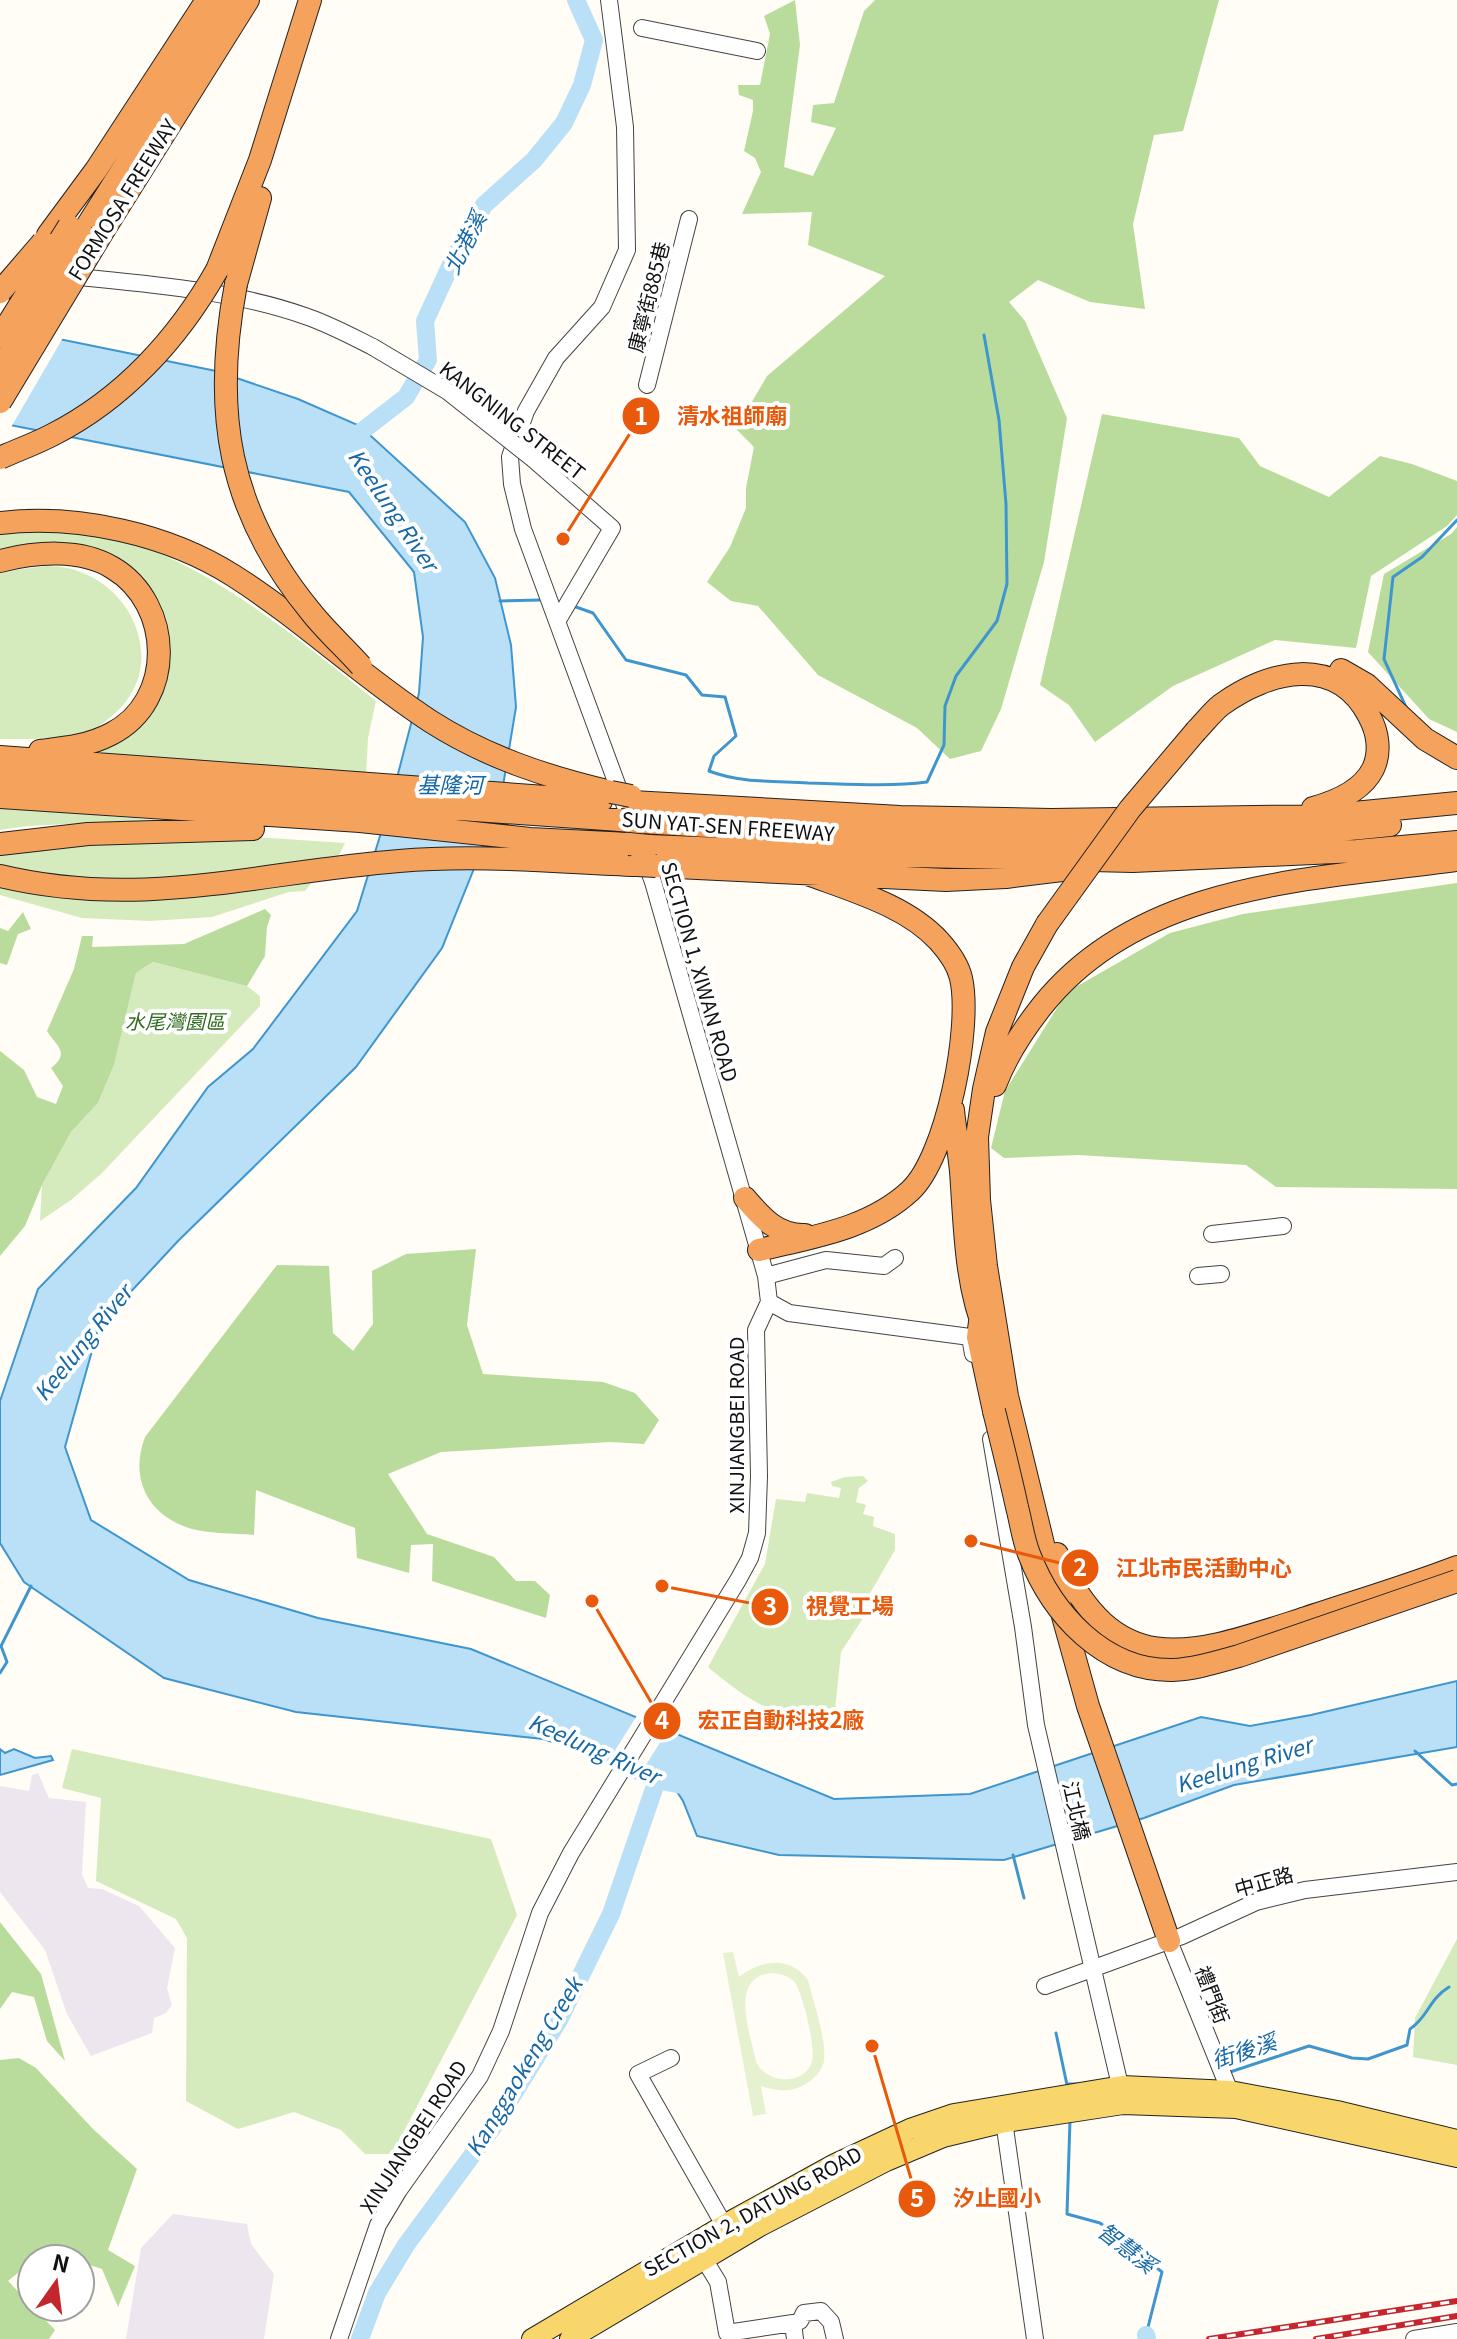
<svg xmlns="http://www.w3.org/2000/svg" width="1457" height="2339" viewBox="0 0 1457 2339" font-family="Georgia,'Noto Sans TC',serif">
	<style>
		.industrial { fill: #eee6ef }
		.green { fill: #d5ebbd }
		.forest { fill: #b9dc9c }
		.pitch { fill: #e6f2cf; fill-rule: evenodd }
		.water { fill: #b9e0f7; stroke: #3f96cf; stroke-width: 2 }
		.pier { fill: #fffdf5 }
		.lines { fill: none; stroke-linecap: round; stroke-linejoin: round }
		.stream { stroke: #3f96cf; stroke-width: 3 }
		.river { stroke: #b9e0f7; stroke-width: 18 }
		.minor-casing { stroke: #444; stroke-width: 18 }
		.major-casing { stroke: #222; stroke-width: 22 }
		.highway-casing { stroke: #222; stroke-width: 24 }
		.minor { stroke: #fff; stroke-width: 16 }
		.major { stroke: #f9d66b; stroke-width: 20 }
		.highway { stroke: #f5a25d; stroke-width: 22 }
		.rail-casing { stroke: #c4262e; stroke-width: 6 }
		.rail { stroke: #fff; stroke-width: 3; stroke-dasharray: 9; stroke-linecap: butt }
		.minor-bridge-casing { stroke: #444; stroke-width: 18; stroke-linecap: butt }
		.highway-bridge-casing { stroke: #222; stroke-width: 24; stroke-linecap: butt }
		.minor-bridge { stroke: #fff; stroke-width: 16 }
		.highway-bridge { stroke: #f5a25d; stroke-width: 22 }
		.labels { text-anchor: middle; stroke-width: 8; stroke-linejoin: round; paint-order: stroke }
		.street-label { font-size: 20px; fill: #111; stroke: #fff }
		.park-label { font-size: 20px; font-style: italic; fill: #2f6b1f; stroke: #fff }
		.water-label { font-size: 22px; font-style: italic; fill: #1768a6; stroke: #fff }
		.leader { fill: none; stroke: #e8590c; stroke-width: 3 }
		.callout-dot { fill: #e8590c; stroke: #fff; stroke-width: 3 }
		.mark-label { font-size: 24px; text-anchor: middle; font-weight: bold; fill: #fff }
		.callout-label { font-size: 22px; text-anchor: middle; font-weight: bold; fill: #e8590c; stroke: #fff; stroke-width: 8; stroke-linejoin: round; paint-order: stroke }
	</style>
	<rect width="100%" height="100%" fill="#fffdf5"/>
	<path class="industrial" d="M38 1773 49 1798 86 1802 82 1874 88 1888 102 1889 139 1906 175 1948 167 1988 172 2005 166 2013 154 2018 152 2033 91 2056 67 2014 45 1950 0 1892V1786L29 1791 32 1775Z
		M173 2214 247 2224 251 2244 274 2274 264 2339H126L141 2248Z"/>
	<path class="green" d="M11 529C57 532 106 531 149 549 228 580 310 648 376 701L368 738 366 775 81 754 108 746 166 644 165 619 139 578 38 545 0 548V531Z
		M46 566C127 565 176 663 112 716 104 722 95 730 86 733 59 740 28 739 0 739V572Z
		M0 807 155 820 27 826 0 830Z
		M241 836 345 843 338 857 156 880 55 878 0 864V853L129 841Z
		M0 876 16 880 313 881 305 891 289 892 212 917 150 921 82 918 0 895Z
		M153 962 247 986 260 996V1006L101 1174 71 1200 40 1221 42 1185 71 1132 98 1103 114 1065 136 973Z
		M863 1476 868 1481 859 1488 856 1502 866 1505 863 1514 874 1517 873 1526 895 1534V1550L869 1595 863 1618 841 1652 833 1730C776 1715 754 1706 708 1667L765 1564 776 1499 805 1502 807 1493 839 1498 841 1488 832 1486 831 1482 845 1477Z
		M72 1749 491 1839 517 1915 392 2154H365L341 2130 294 2112 238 2129 186 2101 187 1938 176 1919 96 1881 101 1798 62 1788Z
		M1457 1939V2065L1413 2057 1415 2018Z"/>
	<path class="forest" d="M795 0 800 45 784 167 813 176 836 128 811 122 813 105 834 103 864 11 875 0H1219L1183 131 1154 135 1133 224 1145 309 1090 302 1038 280 1009 302 1025 321 1067 418 1044 562 1001 709 981 751 950 759 917 728 818 675 758 606 731 601 707 582 730 547 746 508V488L754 447 736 429 767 376 885 276 808 245 812 212 742 214 761 172 755 158 744 151 753 111V100L739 95 738 85H760L770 34 764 16Z
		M1102 414 1239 438 1260 466 1329 497 1380 456 1412 464 1457 481V515L1447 526 1371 576 1356 648 1275 640 1173 686 1095 742 1069 705 1040 685Z
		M1457 527V732L1429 719 1368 652 1384 574 1451 534Z
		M1457 883V1189L1276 1187 1246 1165 1078 1155 1004 1158 991 1148 1005 1091 1067 992 1170 933 1243 914Z
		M265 909 271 915 267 927 265 956 247 986 153 962 136 973 114 1065 98 1103 71 1132 42 1185 25 1226 0 1256V1051L24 1070 37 1097 56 1104 63 1086 51 1068C71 1052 56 1046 47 1031L74 969 82 936H93L92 947 184 944Z
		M23 912 31 929 18 934 7 965 0 963V928L8 931Z
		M476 1249 467 1325 483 1374 603 1382 635 1393 659 1420 644 1444 610 1442 441 1452 388 1474 427 1534 494 1557 516 1581H535L550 1595 546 1618 432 1581 433 1544 411 1545 409 1573 357 1558 355 1528 256 1490 254 1535C234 1533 211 1534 192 1529 148 1516 129 1479 145 1437L277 1265 329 1266 333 1333 353 1351 373 1324 372 1271 406 1254Z
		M0 1922 41 1974 65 2061 47 2041 34 1997 12 1992 0 2009Z
		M19 2058 36 2068 93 2129 137 2169 108 2250 135 2266 118 2307 102 2269 80 2262V2259L37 2257 8 2281 55 2330 49 2339H0V2060Z"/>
	<path class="pitch" d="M733 1952 739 1977C760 1960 790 1955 808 1980 813 2001 827 2041 824 2061 822 2072 813 2080 804 2085 789 2093 777 2091 761 2086L766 2114 753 2116 723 1953ZM773 1973C781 1974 790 1976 795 1983 803 1993 816 2050 812 2062 803 2087 766 2083 756 2062 751 2034 727 1976 773 1973Z"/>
	<path class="water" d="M0 327 216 371 298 399 360 426 465 522 495 578 511 645 516 707 500 804 442 948 356 1067 178 1241 99 1326 65 1447 91 1520 189 1580 318 1618 471 1649 834 1799 970 1794 1201 1717 1250 1726 1311 1715 1457 1681V1747L1234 1785 1144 1818 1004 1860 779 1855 697 1836 683 1801 668 1778 543 1739 296 1712 164 1678 24 1582 0 1543V1401L38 1289 136 1188 208 1087 253 1049 357 911 392 797 419 693 423 637 414 572 349 492 0 423Z
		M0 1749 5 1753 14 1749 35 1758 51 1756 53 1760 0 1775Z"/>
	<path class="pier" d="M12 325 64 336 10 429 0 427V345Z
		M638 1714 670 1727 640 1774 607 1763Z"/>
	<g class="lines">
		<path class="stream" d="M500 601 540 600
			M576 607 593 613 626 660 686 675 702 695 725 697 736 736 714 756 709 771C740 783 775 781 808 783 848 784 887 787 927 782L944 745 945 706 956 676 997 621 1007 584 1006 504 999 420 984 335
			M1406 707 1384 659 1393 577 1422 557 1457 520
			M0 1673 7 1662 1 1646 31 1586
			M1415 1751 1452 1785 1457 1784
			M1013 1855 1024 1898
			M1056 2033 1067 2085
			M1227 2073 1309 2046 1352 2058 1368 2059 1407 2045 1410 2029C1429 2016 1428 2000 1449 1987
			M1067 2084H1077
			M1070 2120 1067 2214 1100 2223 1162 2272 1146 2335"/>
		<path class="river" d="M348 442 406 397 428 360 425 321 453 260 484 205 534 160 564 123 582 85 594 40 576 0
			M611 1758 657 1780 692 1787
			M1146 2335 1147 2339
			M360 2339 377 2293 406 2245 493 2127 559 2020 611 1914 657 1780"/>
		<defs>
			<path id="minor" d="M642 28 757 51
				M69 276C147 284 231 290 305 316 329 324 351 336 373 347
				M647 385 689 219
				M533 459 612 528 558 620
				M1212 1234 1283 1226
				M766 1276 826 1260 884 1266 895 1258
				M1198 1276 1221 1274
				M769 1302 789 1313 970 1337 973 1354
				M991 1439 1023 1627 1036 1725 1122 2094
				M1169 1941 1233 2099
				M1045 1986 1182 1936 1256 1902 1305 1890 1457 1872
				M671 2058 638 2074 724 2225
				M1003 2114 1035 2339
				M704 2259 718 2282 727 2333 793 2323
				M339 2339 378 2225 399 2190 480 2076 501 2031 540 1913 571 1853 738 1580 750 1558 757 1533 759 1476 756 1330 769 1302 766 1276 653 882 523 529 512 484 510 457 526 411 556 358 602 307 627 250 625 127 609 0
				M795 2339 793 2323 800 2321 804 2313 821 2311 831 2322 835 2339
				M1414 2339 1457 2332"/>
			<path id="major" d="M532 2339 733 2220 835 2164 910 2129 954 2114 1122 2086 1230 2091 1337 2111 1457 2140
				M570 2339 760 2226 886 2161 943 2137 1005 2122 1123 2104 1236 2108 1457 2157"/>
			<path id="highway" d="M102 233 248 0
				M82 234 230 0
				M48 235 96 170 207 0
				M217 270 260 160 310 0
				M236 284 260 198
				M0 523C78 514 168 534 234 576 303 620 362 677 430 721 486 757 547 777 611 792
				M0 561C35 552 81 548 113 568 173 604 176 701 111 734 88 746 65 748 40 751
				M1341 670 1367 685 1425 739 1457 758
				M1196 731C1204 723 1212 712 1221 705 1269 670 1337 654 1369 716 1378 732 1381 752 1373 769 1362 791 1335 802 1313 808
				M0 757 601 801
				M0 777 620 820
				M0 797 360 821 530 839 629 844
				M632 802 900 817 1051 820 1323 816 1457 803
				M640 822C889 837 1141 852 1390 825
				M0 844 88 834 253 829
				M649 846 871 855 1133 861 1357 851 1457 842
				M656 866 946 880 1006 877 1062 870
				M0 876C142 910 259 872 399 861 478 854 558 862 637 865
				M1047 924 1023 967 997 1032 984 1089 977 1137 979 1200 986 1266 1007 1396 1044 1548 1088 1706 1169 1941
				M995 1085C1006 1056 1023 1030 1042 1006 1141 882 1312 880 1457 860
				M953 1110C955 1131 959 1151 961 1171 965 1225 965 1286 987 1336
				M745 1198C762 1218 778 1236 805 1235
				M759 1250C812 1237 869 1229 910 1191 947 1157 972 1026 961 978 958 965 948 951 939 941 906 905 850 890 805 873
				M980 1322 978 1337 994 1411
				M1057 1554C1116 1686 1194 1654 1306 1618 1357 1601 1408 1586 1457 1567"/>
		</defs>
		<use href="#minor" class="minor-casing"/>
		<use href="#major" class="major-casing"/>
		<use href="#highway" class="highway-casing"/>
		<use href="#minor" class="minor"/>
		<use href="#major" class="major"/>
		<use href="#highway" class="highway"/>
		<defs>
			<path id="rail" d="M1209 2339 1457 2301
				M1316 2339 1457 2316"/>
		</defs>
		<use href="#rail" class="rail-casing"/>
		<use href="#rail" class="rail"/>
		<defs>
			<path id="minor-bridge" d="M373 347 447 391 533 459"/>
			<path id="highway-bridge" d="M236 284C212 410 227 510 311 612 326 631 345 648 361 666
				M0 292 43 242
				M0 337 69 226
				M0 370 82 234
				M0 402 102 233
				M0 458C17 450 35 444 52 435 123 399 178 339 217 270
				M611 792 631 796
				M620 820 640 822
				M629 844 649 846
				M637 865 656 866
				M1047 924 1130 809 1196 731
				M994 1411C1002 1443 1010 1475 1017 1507 1021 1522 1023 1539 1029 1554 1052 1614 1104 1671 1172 1670 1195 1669 1217 1662 1239 1656L1457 1581"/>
		</defs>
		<use href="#minor-bridge" class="minor-bridge-casing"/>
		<use href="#highway-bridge" class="highway-bridge-casing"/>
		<use href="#minor-bridge" class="minor-bridge"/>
		<use href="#highway-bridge" class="highway-bridge"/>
	</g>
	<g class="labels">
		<g class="street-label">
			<text transform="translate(123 200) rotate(-58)" y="7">FORMOSA FREEWAY</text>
			<text transform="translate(649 297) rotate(-76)" y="7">康寧街885巷</text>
			<text transform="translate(512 421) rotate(38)" y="7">KANGNING STREET</text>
			<text transform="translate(728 827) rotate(4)" y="7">SUN YAT-SEN FREEWAY</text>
			<text transform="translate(699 972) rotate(74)" y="7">SECTION 1, XIWAN ROAD</text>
			<text transform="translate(737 1425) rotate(-90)" y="7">XINJIANGBEI ROAD</text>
			<text transform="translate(1076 1811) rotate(77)" y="7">江北橋</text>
			<text transform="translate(1264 1882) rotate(-16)" y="7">中正路</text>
			<text transform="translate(1212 1995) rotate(69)" y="7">禮門街</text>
			<text transform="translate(414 2137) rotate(-57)" y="7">XINJIANGBEI ROAD</text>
			<text transform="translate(753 2212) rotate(-29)" y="7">SECTION 2, DATUNG ROAD</text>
		</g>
		<g class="park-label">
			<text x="175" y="1029">水尾灣園區</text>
		</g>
		<g class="water-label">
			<text transform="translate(465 243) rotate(-63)" y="8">北港溪</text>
			<text transform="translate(393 510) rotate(56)" y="8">Keelung River</text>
			<text x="450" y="793">基隆河</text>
			<text transform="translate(83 1343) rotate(-51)" y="8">Keelung River</text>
			<text transform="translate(594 1749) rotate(24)" y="8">Keelung River</text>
			<text transform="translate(1244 1765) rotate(-17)" y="8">Keelung River</text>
			<text transform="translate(1244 2051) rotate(-18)" y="8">街後溪</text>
			<text transform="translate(524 2067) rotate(-59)" y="8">Kanggaokeng Creek</text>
			<text transform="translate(1127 2248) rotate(38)" y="8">智慧溪</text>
		</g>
	</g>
	<path class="leader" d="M563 539L641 416M971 1541L1080 1568M662 1586L770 1607M592 1601L662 1721M872 2046L917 2199"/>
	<g class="callout-dot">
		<circle cx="563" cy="539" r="8"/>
		<circle cx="971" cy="1541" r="8"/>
		<circle cx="662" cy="1586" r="8"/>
		<circle cx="592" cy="1601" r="8"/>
		<circle cx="872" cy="2046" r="8"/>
		<circle cx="641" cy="416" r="20"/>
		<circle cx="1080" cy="1568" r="20"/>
		<circle cx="770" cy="1607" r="20"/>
		<circle cx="662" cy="1721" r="20"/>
		<circle cx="917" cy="2199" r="20"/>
	</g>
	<g class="mark-label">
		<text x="641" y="425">1</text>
		<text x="1080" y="1576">2</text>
		<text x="770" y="1615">3</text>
		<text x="662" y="1729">4</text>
		<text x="917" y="2207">5</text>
	</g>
	<g class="callout-label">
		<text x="732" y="424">清水祖師廟</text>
		<text x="1204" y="1576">江北市民活動中心</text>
		<text x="850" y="1614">視覺工場</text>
		<text x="781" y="1728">宏正自動科技2廠</text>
		<text x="997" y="2206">汐止國小</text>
	</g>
	<g transform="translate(56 2283) rotate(14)"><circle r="38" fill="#ffffff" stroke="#a0a0a0" stroke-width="2"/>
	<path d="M0-6L14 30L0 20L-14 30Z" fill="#c4262e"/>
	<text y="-12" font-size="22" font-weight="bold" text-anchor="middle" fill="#111111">N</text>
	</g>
</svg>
